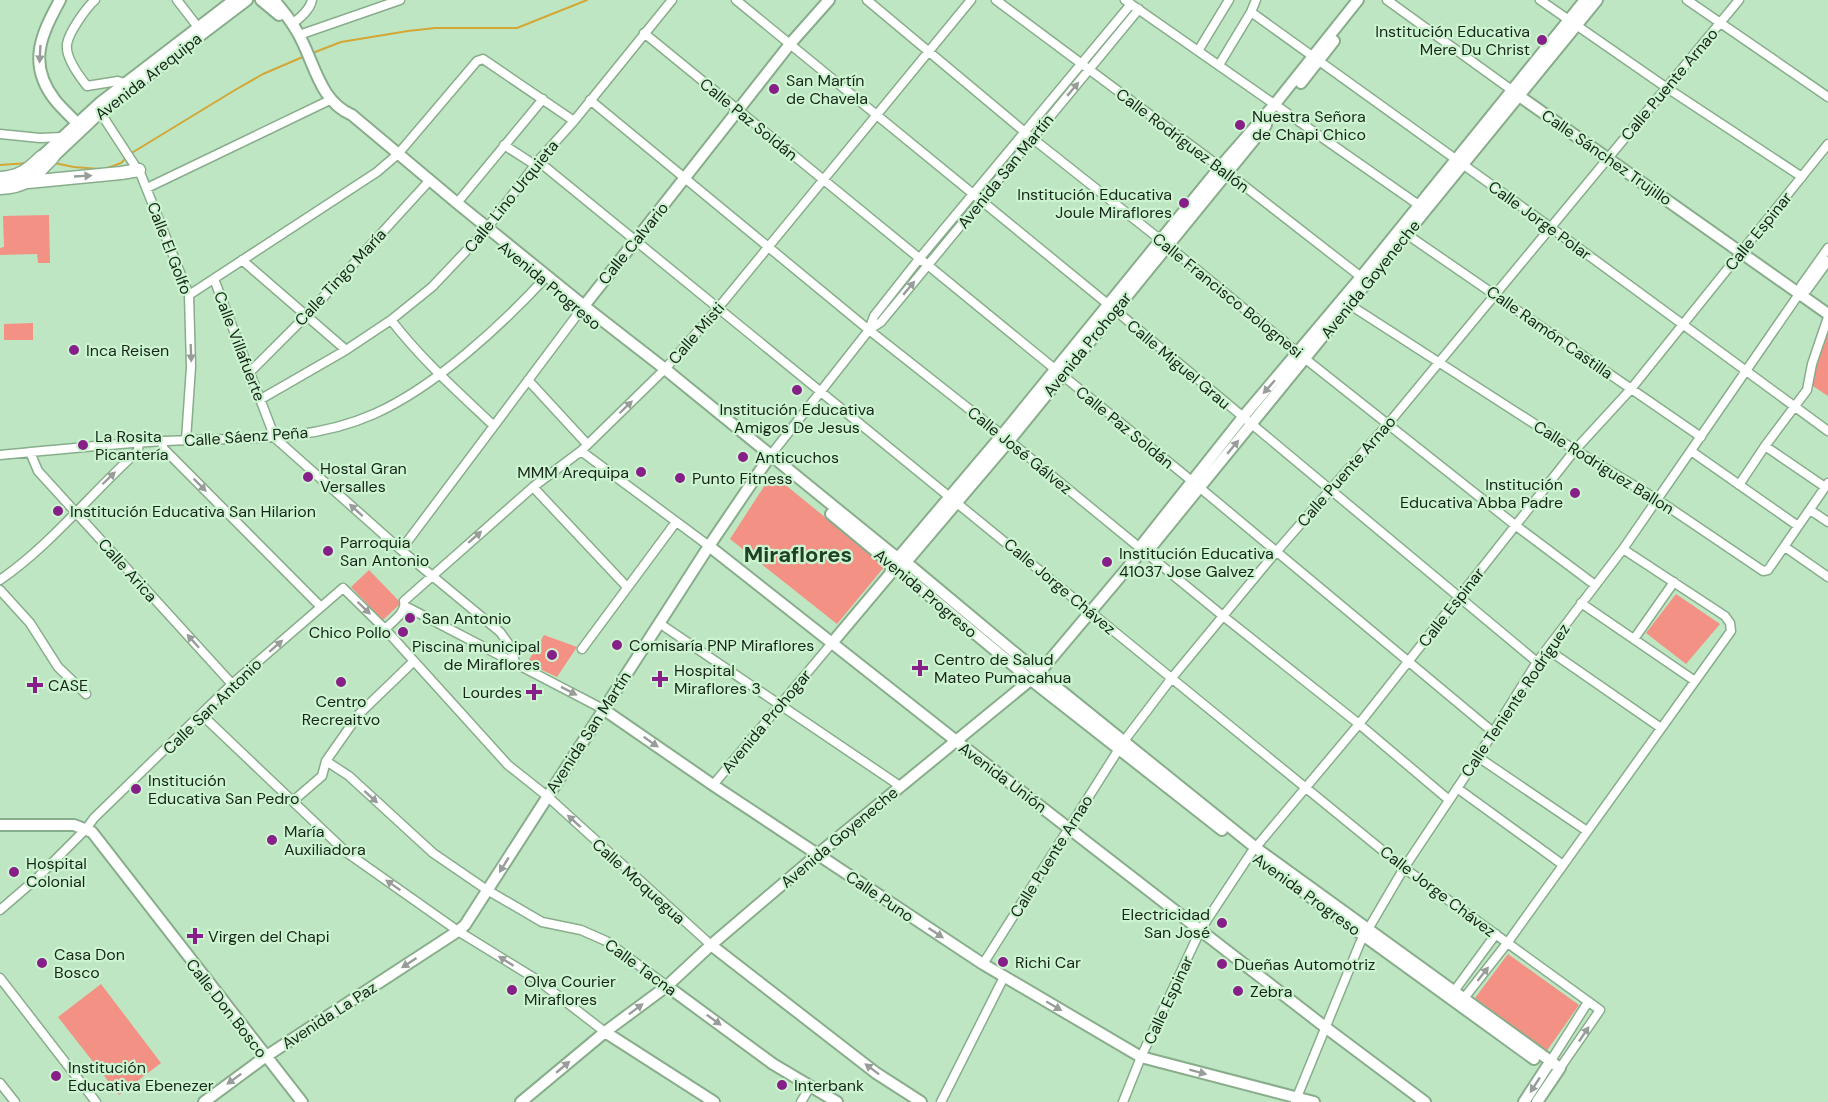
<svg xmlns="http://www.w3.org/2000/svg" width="1828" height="1102" viewBox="0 0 1828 1102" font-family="'DM Sans',sans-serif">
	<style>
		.green { fill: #f39185 }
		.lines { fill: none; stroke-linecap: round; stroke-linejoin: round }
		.stream { stroke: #d2a736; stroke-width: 2 }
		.street-casing { stroke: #88ad8b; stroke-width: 11 }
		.secondary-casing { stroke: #88ad8b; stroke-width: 14 }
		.primary-casing { stroke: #88ad8b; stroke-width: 15 }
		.street { stroke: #fff; stroke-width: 8 }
		.secondary { stroke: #fff; stroke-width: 10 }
		.primary { stroke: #fff; stroke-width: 12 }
		.oneway { fill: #979d98 }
		.poi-dot { fill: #862088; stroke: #ccf4d0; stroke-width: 2 }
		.labels { text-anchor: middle; stroke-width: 4.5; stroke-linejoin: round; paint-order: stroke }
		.poi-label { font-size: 16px; fill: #182619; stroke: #ccf4d0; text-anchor: start }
		.street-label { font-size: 16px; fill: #182619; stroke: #ccf4d0 }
		.district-label { font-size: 22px; font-weight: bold; fill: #1f4124; stroke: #ccf4d0 }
	</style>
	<rect width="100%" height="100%" fill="#bfe6c3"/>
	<path class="green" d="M49 215 50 263H38L37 254 0 255V248L4 247 3 216Z
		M33 323V340H4V324Z
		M1828 329V396L1813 386V371Z
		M772 474 885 566 837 624 730 539Z
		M369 570 401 603 383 620 351 587Z
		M1676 594 1720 624 1686 664 1646 633Z
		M544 635 577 647 557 677 527 663Z
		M1508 954 1579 1005 1546 1052 1475 998Z
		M101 984 161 1063 119 1095 58 1017Z"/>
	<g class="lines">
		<path class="stream" d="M310 54 341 42 408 31 435 28H517L587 0
			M130 154 235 90 263 74 305 56
			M54 163 74 167 99 169
			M0 165 28 163
			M105 169 121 163 126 158"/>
		<defs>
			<path id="street" d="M95 0C86 8 69 32 67 44 65 57 79 76 87 86L118 81 125 83
				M177 0 201 31
				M736 0 1115 310 1537 662
				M867 0 1032 138 1167 245 1298 353 1515 525 1595 585
				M996 0 1220 167 1365 280
				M1125 0 1423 208
				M1387 0 1513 91
				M1540 0 1667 88 1802 177
				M1687 0 1828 97
				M1251 12 1550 227 1828 431
				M292 24C300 18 310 10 312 0
				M644 33 1193 482 1493 732
				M299 35 400 0
				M1198 51 1229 0
				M1219 65 1251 12 1256 0
				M590 100 869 330 1002 435 1223 616 1359 724 1449 800
				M98 109 141 175 189 295 191 367 186 440
				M0 134 40 138 62 137
				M504 145 535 165
				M538 161 1404 868 1600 1010 1560 1068
				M147 188 330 100
				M457 203 543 99
				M1402 231 1701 437
				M242 260 346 350
				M214 279 275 438 401 550 500 632 508 643 516 664
				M1799 294 1807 290 1828 261
				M189 295 377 172 398 154 477 61 483 59 574 121
				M1350 305 1575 450 1658 500 1763 571 1768 570 1828 483
				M391 320C422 360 458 392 494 426
				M869 330 874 316 919 259 1131 4
				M249 373 307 315 430 180
				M528 380 587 444
				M261 399 346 350 391 320 432 287 485 231 538 161 574 121 672 0
				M163 441V448L321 607
				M1765 446 1825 487
				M581 451 709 546
				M1691 451 1798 526
				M30 452 38 471 232 684
				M0 455C54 450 109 444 163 441 235 437 307 444 374 414 435 387 502 325 547 276
				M770 456 869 330 881 322 1139 9
				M1739 485 1765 446 1807 390 1812 364 1828 317
				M533 487 627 587
				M1810 510 1828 522
				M1785 547 1828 577
				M401 550 580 311
				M0 580C52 544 91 493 138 451L139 443
				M0 590 30 623 58 667 86 694
				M1581 603 1695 681
				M405 606 603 709
				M659 623 900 786
				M385 629C393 621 407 612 404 601L533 487 581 451 665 369 719 307 971 0
				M1634 639 1674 582
				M582 649 676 522
				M1547 649 1661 728
				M201 714 346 852 458 931 539 981 605 1032
				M1478 757 1587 831
				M326 761 349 776 433 853 487 890 542 922 581 930 606 941 667 986
				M713 785 832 643
				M1457 788 1563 865
				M293 801 322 776 326 761 359 714 414 661
				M0 910 36 879 86 829 94 818 232 684 343 588 385 629 508 765 547 796 711 945
				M983 964 1124 741 1171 679 1276 552 1393 418 1739 0
				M0 978 96 1102
				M1452 994 1496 934
				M1461 1002 1508 942 1731 631 1730 623 1725 616 1623 549
				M1550 1062 1588 1002
				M0 1083 15 1102
				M801 1102 810 1087
				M941 1102 1004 977
				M1123 1102 1141 1057 1201 929 1251 853 1359 724 1575 450 1631 389 1828 144
				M1295 1102 1360 943 1404 868 1474 763 1537 662 1623 549 1799 294 1801 286 1828 248"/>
			<path id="secondary" d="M60 0C41 35 27 64 55 100 63 110 73 118 81 128
				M261 0 279 15
				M274 0C284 12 294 24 301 39 315 66 321 102 352 115L457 203 584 306 665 369 891 553 913 568 1039 673 1256 848 1560 1068 1537 1102
				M1301 83 1334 41
				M1515 93 1828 314
				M41 157 101 102 234 0
				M53 157 106 107 247 0
				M580 311 790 44 829 0
				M831 514 1031 680 1222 830
				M709 546 955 740 1325 1027 1425 1102
				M1140 553V547L1243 417 1361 277 1585 0
				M902 567 1009 441 1266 125
				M832 643 890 574 892 565 1002 435 1220 167 1275 104 1358 0
				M603 709 713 785 983 964 1141 1057 1314 1102
				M0 825H74L92 832 302 1102
				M1287 880 1534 1059
				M711 945 876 1073 921 1102
				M667 986 773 1064 837 1102
				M605 1032 714 1102
				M204 1102 265 1057 458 931 465 925 709 546 770 456
				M521 1102 605 1032 667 986 711 945 818 854 1039 673 1140 553 1147 552 1597 0
				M1524 1102 1550 1062"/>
			<path id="primary" d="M0 178C19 177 28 170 41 157
				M28 182 121 173 139 170
				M0 188C28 187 35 176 53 157"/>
		</defs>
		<use href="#street" class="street-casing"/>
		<use href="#secondary" class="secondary-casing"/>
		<use href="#primary" class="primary-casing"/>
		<use href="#street" class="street"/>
		<use href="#secondary" class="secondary"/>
		<use href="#primary" class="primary"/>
	</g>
	<defs><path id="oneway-solid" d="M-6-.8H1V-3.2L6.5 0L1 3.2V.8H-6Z" transform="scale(1.5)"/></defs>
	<g class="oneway">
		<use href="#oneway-solid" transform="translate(40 54) rotate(93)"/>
		<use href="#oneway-solid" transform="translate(1073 89) rotate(-50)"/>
		<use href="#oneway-solid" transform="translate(83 176) rotate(-3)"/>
		<use href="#oneway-solid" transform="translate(909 288) rotate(-50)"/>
		<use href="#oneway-solid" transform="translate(191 353) rotate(88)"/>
		<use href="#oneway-solid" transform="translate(1269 387) rotate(131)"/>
		<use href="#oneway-solid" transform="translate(626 407) rotate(-44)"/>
		<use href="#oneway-solid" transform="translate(1233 447) rotate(-50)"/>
		<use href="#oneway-solid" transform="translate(109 478) rotate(-44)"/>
		<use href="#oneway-solid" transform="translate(200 485) rotate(45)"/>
		<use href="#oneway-solid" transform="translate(356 510) rotate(-138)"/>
		<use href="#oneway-solid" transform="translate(475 537) rotate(-41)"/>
		<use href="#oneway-solid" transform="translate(364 608) rotate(44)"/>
		<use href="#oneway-solid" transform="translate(193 641) rotate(-132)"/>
		<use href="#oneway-solid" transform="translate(276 646) rotate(-41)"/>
		<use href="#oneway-solid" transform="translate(569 691) rotate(27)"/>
		<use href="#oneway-solid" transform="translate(651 742) rotate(35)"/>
		<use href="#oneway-solid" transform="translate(371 797) rotate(42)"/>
		<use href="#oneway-solid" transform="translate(574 821) rotate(-138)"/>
		<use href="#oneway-solid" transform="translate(504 865) rotate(122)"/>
		<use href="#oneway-solid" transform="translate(393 885) rotate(-145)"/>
		<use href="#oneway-solid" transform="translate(936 933) rotate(34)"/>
		<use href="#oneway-solid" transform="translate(506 961) rotate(-148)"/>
		<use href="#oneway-solid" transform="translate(409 963) rotate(147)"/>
		<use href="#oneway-solid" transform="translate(1483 974) rotate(-52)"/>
		<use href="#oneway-solid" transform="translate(1054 1006) rotate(30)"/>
		<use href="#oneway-solid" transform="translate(636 1009) rotate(-37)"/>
		<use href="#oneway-solid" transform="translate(714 1020) rotate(36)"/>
		<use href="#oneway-solid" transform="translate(1584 1034) rotate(-56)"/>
		<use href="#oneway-solid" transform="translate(563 1067) rotate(-40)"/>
		<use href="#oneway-solid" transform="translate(872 1069) rotate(-143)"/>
		<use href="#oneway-solid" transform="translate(1198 1072) rotate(15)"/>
		<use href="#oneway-solid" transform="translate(234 1079) rotate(144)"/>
		<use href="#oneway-solid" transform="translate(1535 1085) rotate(123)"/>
	</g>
	<g class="poi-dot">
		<circle cx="1542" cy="40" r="6"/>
		<circle cx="774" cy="89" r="6"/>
		<circle cx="1240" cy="125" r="6"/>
		<circle cx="1184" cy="203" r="6"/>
		<circle cx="74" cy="350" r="6"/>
		<circle cx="797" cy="390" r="6"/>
		<circle cx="83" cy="445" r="6"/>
		<circle cx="743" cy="457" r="6"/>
		<circle cx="641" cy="472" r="6"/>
		<circle cx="308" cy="477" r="6"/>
		<circle cx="680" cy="478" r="6"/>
		<circle cx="1575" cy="493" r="6"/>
		<circle cx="58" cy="511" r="6"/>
		<circle cx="328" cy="551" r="6"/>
		<circle cx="1107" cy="562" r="6"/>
		<circle cx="410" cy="618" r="6"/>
		<circle cx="403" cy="632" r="6"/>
		<circle cx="617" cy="645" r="6"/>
		<circle cx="552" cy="655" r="6"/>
		<path d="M917 659h6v6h6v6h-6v6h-6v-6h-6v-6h6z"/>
		<path d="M657 670h6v6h6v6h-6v6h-6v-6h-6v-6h6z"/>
		<circle cx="341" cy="682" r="6"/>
		<path d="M32 676h6v6h6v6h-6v6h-6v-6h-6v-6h6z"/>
		<path d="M531 683h6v6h6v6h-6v6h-6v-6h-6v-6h6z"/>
		<circle cx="136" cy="789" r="6"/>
		<circle cx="272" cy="840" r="6"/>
		<circle cx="14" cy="872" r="6"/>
		<circle cx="1222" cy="923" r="6"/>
		<path d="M192 927h6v6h6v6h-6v6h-6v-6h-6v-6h6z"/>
		<circle cx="1003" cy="962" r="6"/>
		<circle cx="42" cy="963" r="6"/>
		<circle cx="1222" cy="964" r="6"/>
		<circle cx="512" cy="990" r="6"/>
		<circle cx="1238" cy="991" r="6"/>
		<circle cx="56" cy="1076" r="6"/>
		<circle cx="782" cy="1085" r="6"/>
	</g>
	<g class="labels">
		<g class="poi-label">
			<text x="1530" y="37" text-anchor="end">Institución Educativa<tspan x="1530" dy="18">Mere Du Christ</tspan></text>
			<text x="786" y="86">San Martín<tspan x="786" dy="18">de Chavela</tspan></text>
			<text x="1252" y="122">Nuestra Señora<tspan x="1252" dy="18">de Chapi Chico</tspan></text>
			<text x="1172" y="200" text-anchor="end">Institución Educativa<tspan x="1172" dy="18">Joule Miraflores</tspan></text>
			<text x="86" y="356">Inca Reisen</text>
			<text x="797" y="415" text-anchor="middle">Institución Educativa<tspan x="797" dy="18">Amigos De Jesus</tspan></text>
			<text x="95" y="442">La Rosita<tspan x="95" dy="18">Picantería</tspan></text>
			<text x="755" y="463">Anticuchos</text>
			<text x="320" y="474">Hostal Gran<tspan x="320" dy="18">Versalles</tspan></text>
			<text x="629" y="478" text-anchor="end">MMM Arequipa</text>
			<text x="692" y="484">Punto Fitness</text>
			<text x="1563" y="490" text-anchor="end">Institución<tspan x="1563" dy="18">Educativa Abba Padre</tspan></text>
			<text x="70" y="517">Institución Educativa San Hilarion</text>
			<text x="340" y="548">Parroquia<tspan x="340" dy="18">San Antonio</tspan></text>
			<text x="1119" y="559">Institución Educativa<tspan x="1119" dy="18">41037 Jose Galvez</tspan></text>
			<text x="422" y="624">San Antonio</text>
			<text x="391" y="638" text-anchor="end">Chico Pollo</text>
			<text x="629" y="651">Comisaría PNP Miraflores</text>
			<text x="540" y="652" text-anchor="end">Piscina municipal<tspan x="540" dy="18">de Miraflores</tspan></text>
			<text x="934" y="665">Centro de Salud<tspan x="934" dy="18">Mateo Pumacahua</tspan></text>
			<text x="674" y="676">Hospital<tspan x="674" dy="18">Miraflores 3</tspan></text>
			<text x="48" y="691">CASE</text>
			<text x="522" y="698" text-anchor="end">Lourdes</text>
			<text x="341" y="707" text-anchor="middle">Centro<tspan x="341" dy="18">Recreaitvo</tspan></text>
			<text x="148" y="786">Institución<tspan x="148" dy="18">Educativa San Pedro</tspan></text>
			<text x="284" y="837">María<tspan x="284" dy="18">Auxiliadora</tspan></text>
			<text x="26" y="869">Hospital<tspan x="26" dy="18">Colonial</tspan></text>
			<text x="1210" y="920" text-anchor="end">Electricidad<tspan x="1210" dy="18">San José</tspan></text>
			<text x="208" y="942">Virgen del Chapi</text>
			<text x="54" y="960">Casa Don<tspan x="54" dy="18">Bosco</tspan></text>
			<text x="1015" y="968">Richi Car</text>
			<text x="1234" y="970">Dueñas Automotriz</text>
			<text x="524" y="987">Olva Courier<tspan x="524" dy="18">Miraflores</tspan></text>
			<text x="1250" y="997">Zebra</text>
			<text x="68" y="1073">Institución<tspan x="68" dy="18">Educativa Ebenezer</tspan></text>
			<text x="794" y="1091">Interbank</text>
		</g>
		<g class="street-label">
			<text transform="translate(148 76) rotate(-38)" y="6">Avenida Arequipa</text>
			<text transform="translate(1669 84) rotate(-50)" y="6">Calle Puente Arnao</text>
			<text transform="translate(749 119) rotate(39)" y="6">Calle Paz Soldán</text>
			<text transform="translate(1183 140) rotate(37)" y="6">Calle Rodríguez Ballón</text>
			<text transform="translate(1607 157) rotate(35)" y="6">Calle Sánchez Trujillo</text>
			<text transform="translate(1005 171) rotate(-51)" y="6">Avenida San Martín</text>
			<text transform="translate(511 196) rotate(-51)" y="6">Calle Lino Urquieta</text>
			<text transform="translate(1540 220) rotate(36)" y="6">Calle Jorge Polar</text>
			<text transform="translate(1758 231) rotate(-51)" y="6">Calle Espinar</text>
			<text transform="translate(633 243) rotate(-51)" y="6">Calle Calvario</text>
			<text transform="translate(170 248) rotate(69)" y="6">Calle El Golfo</text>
			<text transform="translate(340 277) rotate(-47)" y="6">Calle Tingo María</text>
			<text transform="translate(1370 279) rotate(-51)" y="6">Avenida Goyeneche</text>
			<text transform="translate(550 285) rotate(40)" y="6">Avenida Progreso</text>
			<text transform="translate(1228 295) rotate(39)" y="6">Calle Francisco Bolognesi</text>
			<text transform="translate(1550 332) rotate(35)" y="6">Calle Ramón Castilla</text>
			<text transform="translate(696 333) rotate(-49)" y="6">Calle Misti</text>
			<text transform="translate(1087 344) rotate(-51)" y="6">Avenida Prohogar</text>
			<text transform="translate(240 346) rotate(69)" y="6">Calle Villafuerte</text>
			<text transform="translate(1179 364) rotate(40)" y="6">Calle Miguel Grau</text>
			<text transform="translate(1125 427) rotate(39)" y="6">Calle Paz Soldán</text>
			<text transform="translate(246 436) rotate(-4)" y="6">Calle Sáenz Peña</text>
			<text transform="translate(1020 450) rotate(39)" y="6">Calle José Gálvez</text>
			<text transform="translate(1604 467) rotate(32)" y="6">Calle Rodriguez Ballon</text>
			<text transform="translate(1346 471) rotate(-49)" y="6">Calle Puente Arnao</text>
			<text transform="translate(128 570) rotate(48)" y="6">Calle Arica</text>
			<text transform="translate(1060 586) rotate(40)" y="6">Calle Jorge Chávez</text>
			<text transform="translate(926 593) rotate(40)" y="6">Avenida Progreso</text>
			<text transform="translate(1451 607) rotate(-52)" y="6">Calle Espinar</text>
			<text transform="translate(1515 700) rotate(-56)" y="6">Calle Teniente Rodríguez</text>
			<text transform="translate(212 706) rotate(-44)" y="6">Calle San Antonio</text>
			<text transform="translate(766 721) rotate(-50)" y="6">Avenida Prohogar</text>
			<text transform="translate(588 732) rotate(-57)" y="6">Avenida San Martín</text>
			<text transform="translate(1003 777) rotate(37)" y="6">Avenida Unión</text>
			<text transform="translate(839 837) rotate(-40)" y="6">Avenida Goyeneche</text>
			<text transform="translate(1051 856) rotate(-58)" y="6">Calle Puente Arnao</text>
			<text transform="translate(639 881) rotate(42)" y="6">Calle Moquegua</text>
			<text transform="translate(1438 891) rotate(37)" y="6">Calle Jorge Chávez</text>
			<text transform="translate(1307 894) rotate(36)" y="6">Avenida Progreso</text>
			<text transform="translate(880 896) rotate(34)" y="6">Calle Puno</text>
			<text transform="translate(641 967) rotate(36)" y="6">Calle Tacna</text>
			<text transform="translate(1168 1000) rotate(-65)" y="6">Calle Espinar</text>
			<text transform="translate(227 1008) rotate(52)" y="6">Calle Don Bosco</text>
			<text transform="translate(329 1015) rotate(-33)" y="6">Avenida La Paz</text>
		</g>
		<g class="district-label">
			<text x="798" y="562">Miraflores</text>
		</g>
	</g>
</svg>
